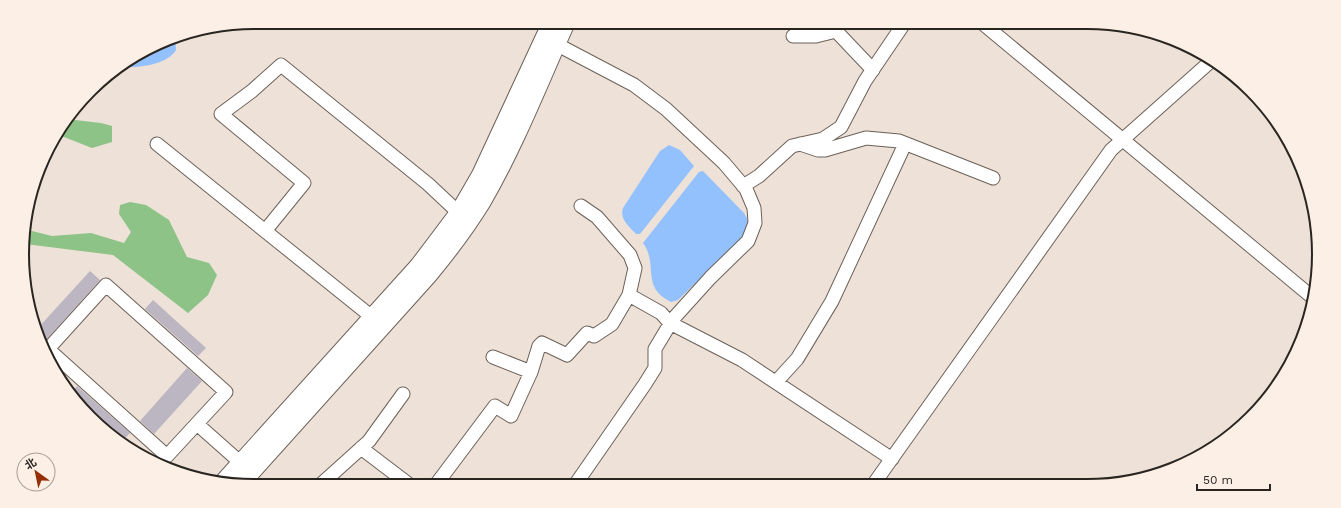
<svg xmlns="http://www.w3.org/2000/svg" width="1341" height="508" viewBox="0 0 1341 508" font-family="'Work Sans','Noto Sans SC',sans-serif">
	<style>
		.forest { fill: #8dc387 }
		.water { fill: #93c1fe }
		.building { fill: #bcb5c2 }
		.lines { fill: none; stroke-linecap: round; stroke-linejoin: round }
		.minor-casing { stroke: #6c6158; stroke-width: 15 }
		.highway-casing { stroke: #6c6158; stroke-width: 20 }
		.minor { stroke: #fff; stroke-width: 13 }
		.highway { stroke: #fff; stroke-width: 18 }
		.rim { fill: none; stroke: #292521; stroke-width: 2 }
	</style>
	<rect width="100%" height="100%" fill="#eee1d8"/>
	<path class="forest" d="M71 116 75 120 101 123 112 126V142L92 148 64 137H54Z
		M130 202 146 205 169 220 187 257 209 263 217 275 208 295 188 313 113 255 25 244 24 229 52 236 91 233 124 243 131 232 119 214 120 205Z"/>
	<path class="water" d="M175 37 176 50C167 65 138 68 123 67Z
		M669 145 680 150 694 166 640 234H636C630 227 619 219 623 208L660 151Z
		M703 171 744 213 748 220 744 236 678 300 671 302C640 287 659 265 643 243L699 172Z"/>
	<path class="building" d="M90 271 100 280 44 342 38 328Z
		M153 300 206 348 198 356 145 309Z
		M187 368 202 381 154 434 140 421Z
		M77 386 130 433 121 442 113 438 71 393Z"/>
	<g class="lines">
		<defs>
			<path id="minor" d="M981 22 1312 297
				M793 36H816L836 31 873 70
				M556 44 634 85 666 109 724 163 746 189 754 208 755 223 748 241 711 277 673 319 655 349V368L645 384 575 485
				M157 144 372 317
				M800 144 818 150H825L866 138 899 141 993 178
				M743 186 759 176 792 146 823 139 841 127 865 81 905 22
				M581 206 597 217 630 255 635 268 629 295 661 313 670 323 742 360 892 459
				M265 231 304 183 221 114 252 91 281 65 428 184 459 213
				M106 285 226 392 167 456 48 349Z
				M493 357 531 372
				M776 382 797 359 832 301 905 144
				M197 424 241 463
				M361 448 411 486
				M873 485 1111 150 1211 61
				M319 486 369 441 403 394
				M435 486 495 406 511 416 531 372 539 346 542 343 567 355 587 333 594 336 612 324 629 295"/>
			<path id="highway" d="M224 482 419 266 459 213 481 175 552 22
				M240 484 428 275C448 251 466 227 482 201 515 144 539 82 566 22"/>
		</defs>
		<use href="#minor" class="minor-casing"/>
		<use href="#highway" class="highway-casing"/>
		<use href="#minor" class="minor"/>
		<use href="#highway" class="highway"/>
	</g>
	<path d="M0 0H1341V508H0ZM254 29H1087A225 225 0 0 1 1312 254V254A225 225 0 0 1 1087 479H254A225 225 0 0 1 29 254V254A225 225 0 0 1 254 29Z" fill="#fcefe5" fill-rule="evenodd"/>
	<path class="rim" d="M254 29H1087A225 225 0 0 1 1312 254V254A225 225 0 0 1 1087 479H254A225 225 0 0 1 29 254V254A225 225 0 0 1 254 29Z"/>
	<g transform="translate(36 472) rotate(327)"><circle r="19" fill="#fcefe5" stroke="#a89e97"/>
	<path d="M0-3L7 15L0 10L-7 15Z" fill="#952f07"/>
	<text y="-6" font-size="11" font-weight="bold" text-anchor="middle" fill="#292521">北</text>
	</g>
	<path d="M1197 484v6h73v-6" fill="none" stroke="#292521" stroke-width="2"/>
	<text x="1203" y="484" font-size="12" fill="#292521" stroke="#fcefe5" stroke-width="3" paint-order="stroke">50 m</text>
</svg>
